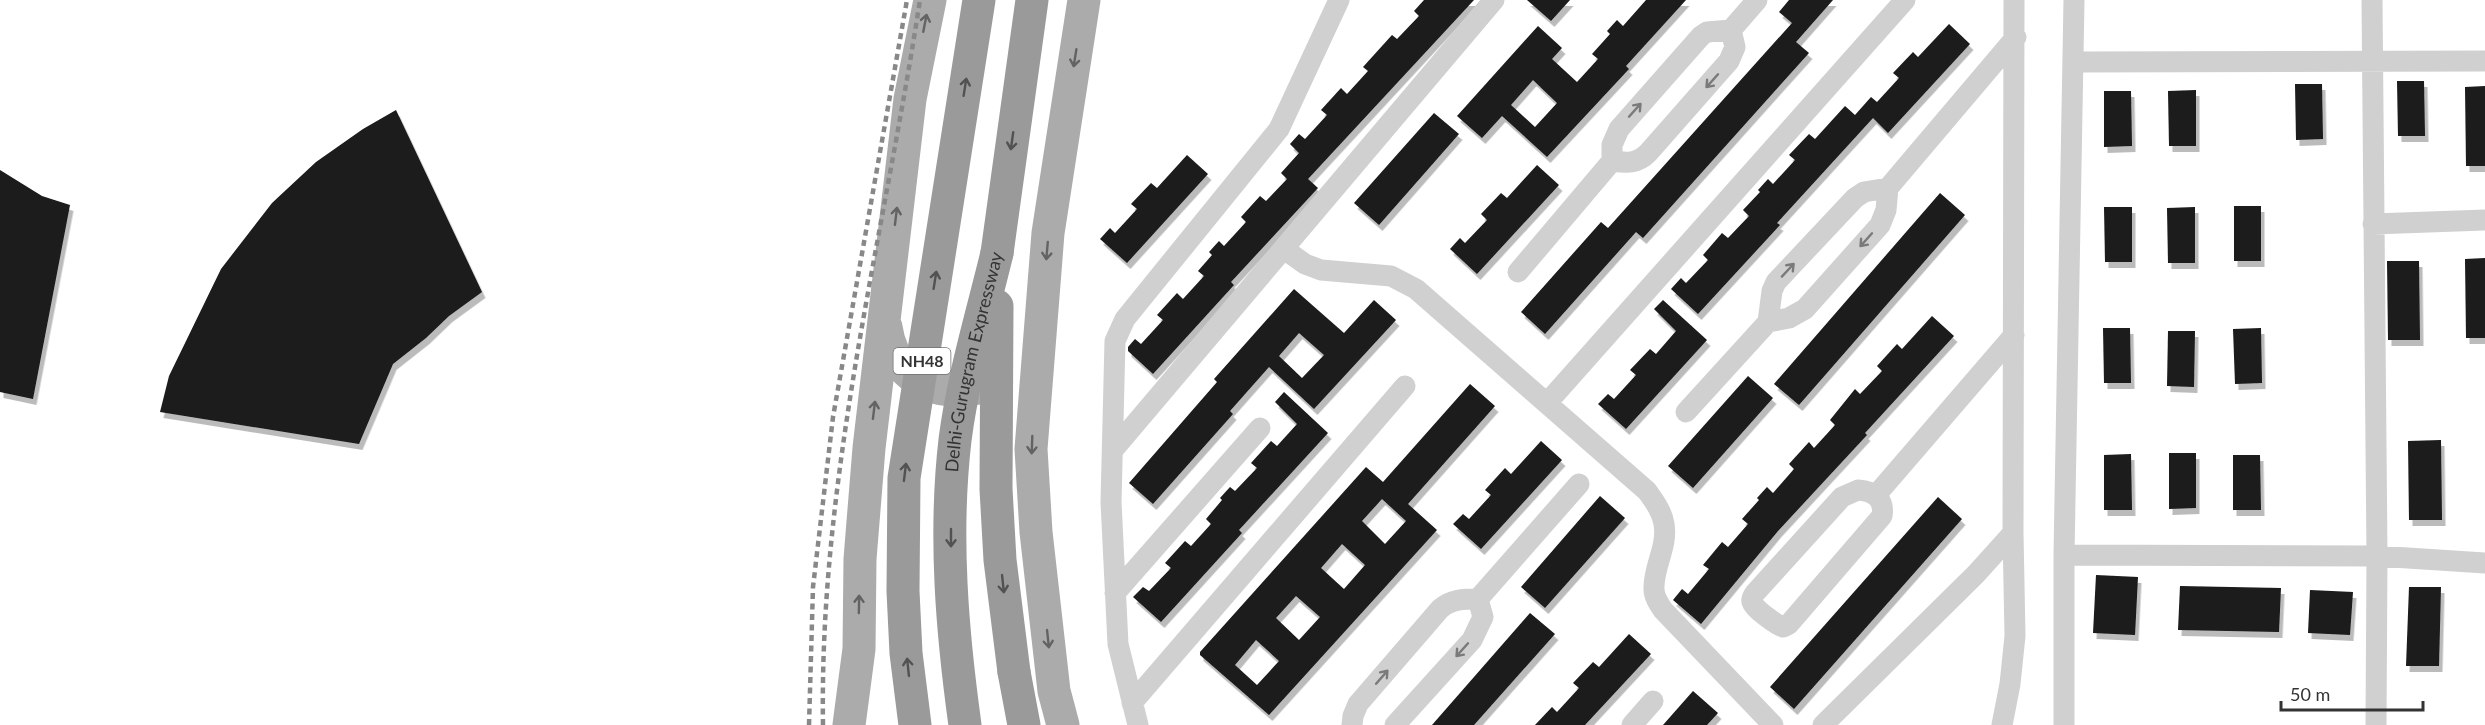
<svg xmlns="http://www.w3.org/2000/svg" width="2485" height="725" viewBox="0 0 2485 725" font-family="Lato,sans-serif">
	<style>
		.building { fill: #1a1a1a; fill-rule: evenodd; filter: url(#shadow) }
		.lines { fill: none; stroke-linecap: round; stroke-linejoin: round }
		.street { stroke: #d0d0d0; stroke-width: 21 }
		.primary { stroke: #ababab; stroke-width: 33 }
		.highway { stroke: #9a9a9a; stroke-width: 33 }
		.rail { stroke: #888; stroke-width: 4.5; stroke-dasharray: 6 4.5; stroke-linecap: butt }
		.highway-bridge { stroke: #9a9a9a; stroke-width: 33 }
		.oneway { stroke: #636363 }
		.oneway2 { stroke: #7a7a7a }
		.oneway3 { stroke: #525252 }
		.labels { text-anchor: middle; stroke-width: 6; stroke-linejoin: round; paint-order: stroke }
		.shield { fill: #fff; stroke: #707070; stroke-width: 1.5 }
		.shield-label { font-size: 16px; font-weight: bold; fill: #333 }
		.street-label { font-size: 18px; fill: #333; stroke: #fff }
	</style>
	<defs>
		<filter id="shadow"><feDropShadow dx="3.5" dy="6" stdDeviation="0" flood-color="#0004"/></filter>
	</defs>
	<rect width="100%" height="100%" fill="#fff"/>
	<path class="building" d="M1424 0H1474L1308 179 1318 188 1231 282 1234 285 1153 374 1128 351V347L1135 339 1141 344 1163 320 1157 315 1177 293 1183 299 1204 276 1198 271 1212 255 1209 252 1219 241 1224 246 1246 222 1241 217 1260 196 1266 201 1287 179 1281 173 1299 153 1290 144 1299 134 1305 139 1327 115 1321 110 1341 88 1347 94 1368 71 1363 67 1392 35 1397 39 1419 16 1414 11Z
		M1527 0H1570L1551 21Z
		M1646 0H1686L1626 66 1629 69 1547 157 1502 116 1482 138 1457 116 1538 26 1562 48 1552 59 1577 82 1598 59 1592 54 1610 34 1607 31 1617 20 1623 26ZM1533 80 1557 103 1535 127 1511 105Z
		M1789 0H1833L1796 42 1809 53 1643 238 1636 232 1545 334 1521 312 1601 222 1608 228 1792 23 1779 12Z
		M1949 24 1970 44 1888 133 1873 118 1777 223 1780 225 1698 314 1671 289 1681 278 1686 283 1708 260 1703 255 1722 233 1728 238 1749 216 1743 210 1760 192 1758 190 1768 179 1773 184 1795 160 1789 155 1809 134 1815 139 1845 106 1855 115 1871 97 1877 102 1899 78 1893 73 1913 52 1918 57Z
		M2397 81H2424L2425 136H2398Z
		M2295 84H2322L2323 139 2296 140Z
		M2485 86V166H2466L2465 87Z
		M2196 90V146H2169L2168 91Z
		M2104 91H2131L2132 146 2104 147Z
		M396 110 482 292 449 316 426 338 393 364 359 444 160 412 169 376 221 269 272 203 316 162 363 129Z
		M1434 113 1459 134 1379 225 1354 203Z
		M1187 155 1208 174 1127 263 1100 239 1110 228 1115 233 1137 209 1131 204 1151 183 1157 188Z
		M1537 165 1559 185 1477 274 1450 249 1460 238 1465 243 1487 220 1481 214 1501 193 1507 198Z
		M0 170 42 196 70 205 33 399 0 392Z
		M1940 193 1965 215 1799 405 1774 384Z
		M2234 206H2261V261H2234Z
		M2104 207H2132V262H2105Z
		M2195 207V263H2168L2167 208Z
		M2485 258V338H2466L2465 259Z
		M2387 261H2419L2420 340H2388Z
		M1294 289 1344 333 1374 300 1396 320 1314 409 1269 367 1230 411 1233 414 1153 504 1129 483 1217 382 1214 379ZM1299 333 1324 355 1302 378 1279 356Z
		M1663 300 1707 340 1626 429 1598 404 1608 394 1614 399 1636 375 1630 370 1650 349 1656 354 1676 331 1654 309Z
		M1932 316 1954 336 1865 433 1867 435 1778 531 1701 624 1673 600 1682 589 1688 594 1709 569 1703 565 1722 542 1728 547 1748 524 1742 519 1759 500 1757 498 1767 487 1773 493 1794 469 1789 464 1809 442 1814 448 1835 425 1830 420 1855 389 1860 394 1882 371 1877 366 1897 344 1902 349Z
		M2103 328H2130L2131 383H2104Z
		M2261 328 2262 383 2235 384 2233 329Z
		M2168 331H2195L2194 387 2167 386Z
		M1748 376 1773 398 1693 488 1668 466Z
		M1470 384 1495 406 1408 504 1437 530 1269 715 1200 655V652L1366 467 1383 482ZM1382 499 1406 521 1385 544 1362 521ZM1342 544 1365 565 1344 589 1321 568ZM1296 596 1320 617 1299 640 1276 618ZM1256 640 1279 661 1257 685 1235 665Z
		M1284 392 1328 433 1239 530 1242 533 1161 622 1133 597 1143 587 1149 591 1171 568 1165 563 1185 541 1191 546 1211 524 1206 519 1222 500 1220 498 1230 487 1235 491 1257 468 1251 463 1271 441 1277 446 1297 424 1275 402Z
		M2441 440 2442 520H2409L2408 441Z
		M1541 441 1562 460 1481 549 1453 524 1463 514 1469 519 1491 495 1485 490 1505 468 1511 474Z
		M2169 453H2196V508L2169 509Z
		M2131 454 2132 510H2104V455Z
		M2233 455H2260L2261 510H2233Z
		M1600 496 1625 518 1545 608 1521 587Z
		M1938 497 1962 519 1794 709 1770 687Z
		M2096 575 2138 577 2135 635 2093 633Z
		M2180 586 2281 588 2279 632 2178 630Z
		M2409 587H2441L2439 666H2406Z
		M2310 590 2353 592 2350 635 2308 633Z
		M1530 613 1555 634 1474 725H1432Z
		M1629 634 1651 654 1585 725H1535L1552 707 1557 712 1579 688 1573 683 1593 662 1599 667Z
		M1693 691 1718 713 1707 725H1663Z"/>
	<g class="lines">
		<path class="street" d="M2372 0 2377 556 2376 725
			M2075 62 2485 61
			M1612 161C1627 163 1637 164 1648 153L1729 61 1735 47 1731 30
			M2373 224 2485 220
			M1284 249 1305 264 1321 270 1391 276 1416 289 1647 491C1654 501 1662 511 1664 524 1668 547 1653 567 1654 589 1654 597 1659 604 1663 610L1773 725
			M1518 272 1612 161V145L1619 129 1701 36 1707 32 1731 30 1757 0
			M1768 322 1772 291 1776 282 1855 198 1864 192 1888 188
			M1547 403 1905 0
			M1686 412 1768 322 1789 318 1805 309 1880 225 1886 210 1888 188 2016 37
			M1113 450 1494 0
			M1858 490C1874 491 1885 499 1882 516L1789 624 1783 627C1777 625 1754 609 1752 602 1751 598 1753 596 1755 593L1842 497Z
			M1877 494 2014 335
			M2064 555 2377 556 2485 563
			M1115 593 1260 428
			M1132 703 1405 386
			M1138 725 1118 644 1111 502 1115 341 1125 319 1279 129 1339 0
			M1352 725 1353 716 1358 704 1440 609C1451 599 1464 599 1478 599L1579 484
			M1395 725 1472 640 1483 617 1478 599
			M1632 725 1653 701
			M1823 725 1976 574 2013 533
			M2002 725 2010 684 2015 636 2013 533 2014 0
			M2064 725V555L2074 0"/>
		<path class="primary" d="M886 327C891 363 915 389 954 390 966 390 978 390 990 384
			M849 725 859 649 860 559 869 448 910 99 930 0
			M1063 725 1054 691 1036 532 1031 449 1048 233 1084 0"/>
		<path class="highway" d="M997 253 1032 0
			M1014 672 1024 725"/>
		<path class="rail" d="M809 725 813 587 833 417 907 0
			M823 725C819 479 883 241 920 0"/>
		<g class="highway-bridge">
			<path d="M997 306 996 489 1000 560 1014 672"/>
			<path d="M915 725 906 653 903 591 904 478 979 0"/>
			<path id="s1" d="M965 725C952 631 944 535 955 440 963 377 982 315 997 253"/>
		</g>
	</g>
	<defs><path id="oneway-shaft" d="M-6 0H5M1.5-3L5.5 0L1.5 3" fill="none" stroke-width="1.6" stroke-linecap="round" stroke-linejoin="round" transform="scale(1.5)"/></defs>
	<g class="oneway">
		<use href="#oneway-shaft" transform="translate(925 23) rotate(-79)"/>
		<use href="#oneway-shaft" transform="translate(1075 58) rotate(99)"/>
		<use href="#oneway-shaft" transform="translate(896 216) rotate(-83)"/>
		<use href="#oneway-shaft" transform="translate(1047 251) rotate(95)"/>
		<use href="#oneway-shaft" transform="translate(874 410) rotate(-83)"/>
		<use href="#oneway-shaft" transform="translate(1032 445) rotate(92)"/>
		<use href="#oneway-shaft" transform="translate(859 604) rotate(-89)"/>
		<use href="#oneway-shaft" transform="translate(1048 639) rotate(84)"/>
	</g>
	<g class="oneway2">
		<use href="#oneway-shaft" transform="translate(1712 81) rotate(132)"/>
		<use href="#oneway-shaft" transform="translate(1635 110) rotate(-48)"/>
		<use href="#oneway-shaft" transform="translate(1866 240) rotate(132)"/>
		<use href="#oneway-shaft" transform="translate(1788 270) rotate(-47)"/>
		<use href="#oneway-shaft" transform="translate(1462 650) rotate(132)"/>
		<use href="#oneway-shaft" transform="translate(1382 677) rotate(-49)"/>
	</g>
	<g class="oneway3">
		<use href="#oneway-shaft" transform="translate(965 87) rotate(-81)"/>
		<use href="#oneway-shaft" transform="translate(1012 141) rotate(98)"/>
		<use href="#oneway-shaft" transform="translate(935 280) rotate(-81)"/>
		<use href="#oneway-shaft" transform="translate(905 472) rotate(-83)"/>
		<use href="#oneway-shaft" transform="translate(951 538) rotate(90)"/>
		<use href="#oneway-shaft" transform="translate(1003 584) rotate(84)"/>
		<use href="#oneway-shaft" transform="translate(908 667) rotate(-96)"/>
	</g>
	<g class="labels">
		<rect class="shield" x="893.5" y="348" width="57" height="26" rx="4.5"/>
		<g class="shield-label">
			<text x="922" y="367">NH48</text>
		</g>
		<g class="street-label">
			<text dy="6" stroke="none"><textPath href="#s1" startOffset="366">Delhi-Gurugram Expressway</textPath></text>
		</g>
	</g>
	<path d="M2281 701v9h142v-9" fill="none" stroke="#333333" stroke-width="3"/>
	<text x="2290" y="701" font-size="18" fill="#333333" stroke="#ffffff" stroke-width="4.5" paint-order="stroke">50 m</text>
</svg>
